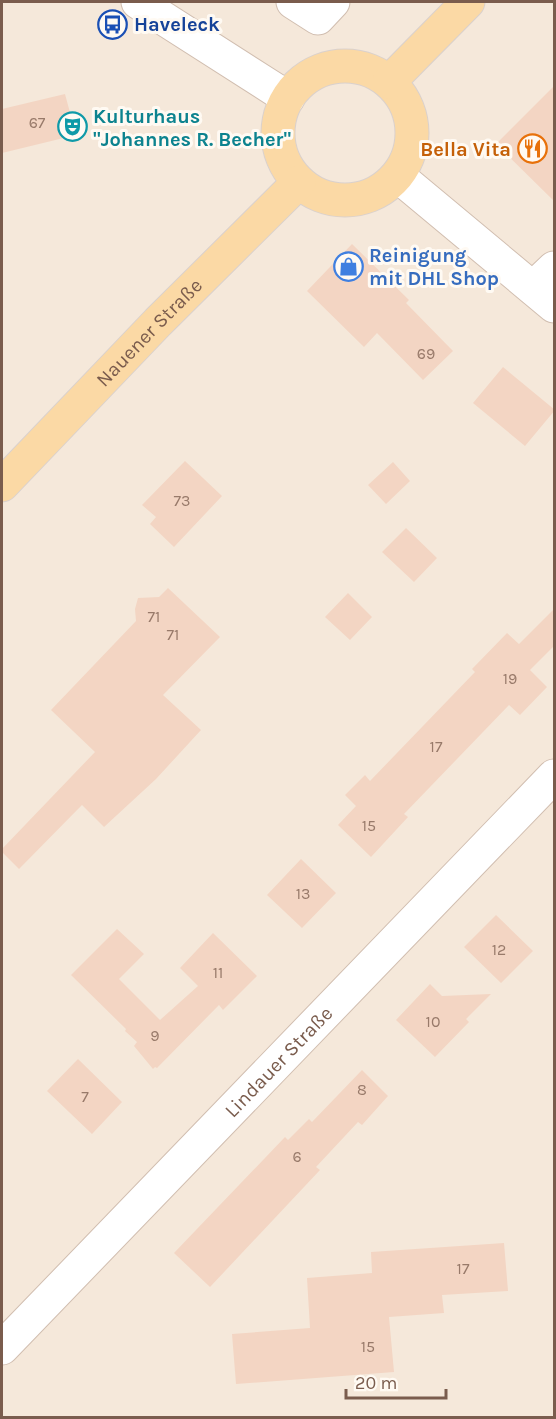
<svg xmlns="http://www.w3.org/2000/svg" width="556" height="1419" viewBox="0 0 556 1419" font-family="Karla,sans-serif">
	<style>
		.residential { fill: #f5e8da }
		.building { fill: #f3d5c3 }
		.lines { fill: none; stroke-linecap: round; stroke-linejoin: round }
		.minor-casing { stroke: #d1beb0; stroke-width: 35 }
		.major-casing { stroke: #dad1cd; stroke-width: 35 }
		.minor { stroke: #fff; stroke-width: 33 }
		.major { stroke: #fbd9a5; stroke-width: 33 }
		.labels { text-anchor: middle; stroke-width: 6; stroke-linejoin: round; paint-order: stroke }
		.number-label { font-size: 16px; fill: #987a6a }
		.transit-label { font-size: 20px; font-weight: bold; fill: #164399; stroke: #fffaf3; text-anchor: start }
		.culture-label { font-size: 20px; font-weight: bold; fill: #0d838f; stroke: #fffaf3; text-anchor: start }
		.food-label { font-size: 20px; font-weight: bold; fill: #c56008; stroke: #fffaf3; text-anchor: end }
		.shop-label { font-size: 20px; font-weight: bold; fill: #366cbe; stroke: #fffaf3; text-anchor: start }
		.street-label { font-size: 20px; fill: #7a5c4d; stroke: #fffaf3 }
	</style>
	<rect width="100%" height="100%" fill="#fdf6ec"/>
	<path class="residential" d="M2 2H554V1417H2Z"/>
	<path class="building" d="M555 85V202L496 144Z
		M65 94 76 135 2 153V109Z
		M352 244 409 300 406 303 453 351 423 380 377 333 364 347 307 291Z
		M503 367 555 410 525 446 473 403Z
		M185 461 222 496 174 547 150 524 156 517 142 505Z
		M393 462 410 481 386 504 368 485Z
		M406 528 437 558 414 582 382 552Z
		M168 588 220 637 163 695 201 730 156 779 104 827 82 805 19 869 2 852V849L95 752 51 710 136 621 135 609 138 598 159 597Z
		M348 593 372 617 350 640 325 617Z
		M555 608V645L530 670 547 687 520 715 509 705 404 814 408 817 371 857 338 825 356 806 345 795 365 775 370 781 475 672 472 669 507 633 519 644Z
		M301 859 336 893 302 928 267 895Z
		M496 915 533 951 501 983 464 947Z
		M117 929 144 954 119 979 160 1020 198 986 180 968 213 933 257 976 223 1010 219 1005 157 1068 155 1067 153 1069 134 1046 137 1042 125 1031 126 1029 71 975Z
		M430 984 442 996 491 994 466 1019 469 1022 435 1057 396 1020Z
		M78 1059 122 1102 92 1134 47 1091Z
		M362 1070 388 1096 362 1125 358 1122 316 1167 320 1170 210 1287 174 1253 285 1137 288 1140 309 1119 312 1122Z
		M504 1243 508 1291 442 1295 444 1313 389 1317 394 1372 236 1384 232 1334 310 1328 307 1278 372 1273 371 1252Z"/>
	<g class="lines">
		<defs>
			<g id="minor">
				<path d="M138 2 288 98"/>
				<path d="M293 2 318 18 333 2"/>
				<path d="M398 176 554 306"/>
				<path d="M533 288 554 268"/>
				<path id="s1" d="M2 1348 554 776"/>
			</g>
			<g id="major">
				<circle cx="345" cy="133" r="67"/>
				<path d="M389 82 468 2"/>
				<path id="s2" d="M2 485 158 322 299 182"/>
			</g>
		</defs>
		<use href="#minor" class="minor-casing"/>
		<use href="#major" class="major-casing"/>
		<use href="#minor" class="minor"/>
		<use href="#major" class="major"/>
	</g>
	<defs>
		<symbol id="bus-ring" viewBox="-11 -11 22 22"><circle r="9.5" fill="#fffaf3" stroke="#1a4fb4" stroke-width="1.5"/><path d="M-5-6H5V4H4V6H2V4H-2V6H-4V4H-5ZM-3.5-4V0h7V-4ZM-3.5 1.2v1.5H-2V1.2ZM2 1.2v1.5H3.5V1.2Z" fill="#1a4fb4"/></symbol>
		<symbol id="theatre-ring" viewBox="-11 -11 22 22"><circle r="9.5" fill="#fffaf3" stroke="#0f9aa8" stroke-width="1.5"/><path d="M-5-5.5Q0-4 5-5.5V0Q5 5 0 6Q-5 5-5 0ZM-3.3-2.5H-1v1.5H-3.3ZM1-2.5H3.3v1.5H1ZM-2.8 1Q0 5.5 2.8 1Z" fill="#0f9aa8"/></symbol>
		<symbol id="restaurant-ring" viewBox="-11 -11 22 22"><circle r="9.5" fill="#fffaf3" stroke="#e8710a" stroke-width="1.5"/><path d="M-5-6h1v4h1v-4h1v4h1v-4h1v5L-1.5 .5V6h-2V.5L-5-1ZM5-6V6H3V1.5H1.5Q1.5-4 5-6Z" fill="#e8710a"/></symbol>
		<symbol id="shop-ring" viewBox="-11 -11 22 22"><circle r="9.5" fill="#fffaf3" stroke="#3f7fe0" stroke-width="1.5"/><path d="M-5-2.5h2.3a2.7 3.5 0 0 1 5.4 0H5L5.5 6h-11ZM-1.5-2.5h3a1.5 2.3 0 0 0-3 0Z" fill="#3f7fe0"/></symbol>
	</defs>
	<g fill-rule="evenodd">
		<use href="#bus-ring" x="96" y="8" width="33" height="33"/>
		<use href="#theatre-ring" x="56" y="110" width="33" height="33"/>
		<use href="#restaurant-ring" x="516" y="132" width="33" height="33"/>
		<use href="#shop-ring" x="332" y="250" width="33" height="33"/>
	</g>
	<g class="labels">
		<g class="number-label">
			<text x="37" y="128">67</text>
			<text x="426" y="359">69</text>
			<text x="182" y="506">73</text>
			<text x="154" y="622">71</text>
			<text x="173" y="640">71</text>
			<text x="510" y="684">19</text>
			<text x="436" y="752">17</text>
			<text x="369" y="831">15</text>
			<text x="303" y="899">13</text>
			<text x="499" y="955">12</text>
			<text x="218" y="978">11</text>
			<text x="433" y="1027">10</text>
			<text x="155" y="1041">9</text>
			<text x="362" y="1095">8</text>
			<text x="85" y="1102">7</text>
			<text x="297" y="1162">6</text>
			<text x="463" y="1274">17</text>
			<text x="368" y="1352">15</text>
		</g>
		<g class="transit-label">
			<text x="134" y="31">Haveleck</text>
		</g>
		<g class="culture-label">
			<text x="93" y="123">Kulturhaus<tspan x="93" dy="23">"Johannes R. Becher"</tspan></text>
		</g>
		<g class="food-label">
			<text x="511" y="156">Bella Vita</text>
		</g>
		<g class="shop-label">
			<text x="369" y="262">Reinigung<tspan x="369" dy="23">mit DHL Shop</tspan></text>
		</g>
		<g class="street-label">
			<text dy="7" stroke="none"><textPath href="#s2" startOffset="212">Nauener Straße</textPath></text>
			<text dy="7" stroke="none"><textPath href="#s1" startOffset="398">Lindauer Straße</textPath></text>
		</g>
	</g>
	<rect width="556" height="1419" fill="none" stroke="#7a5c4d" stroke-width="6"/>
	<path d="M346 1389v9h100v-9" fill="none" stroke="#7a5c4d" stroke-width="3"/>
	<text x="355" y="1389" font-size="18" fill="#7a5c4d" stroke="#fffaf3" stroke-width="4.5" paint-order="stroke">20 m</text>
</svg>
